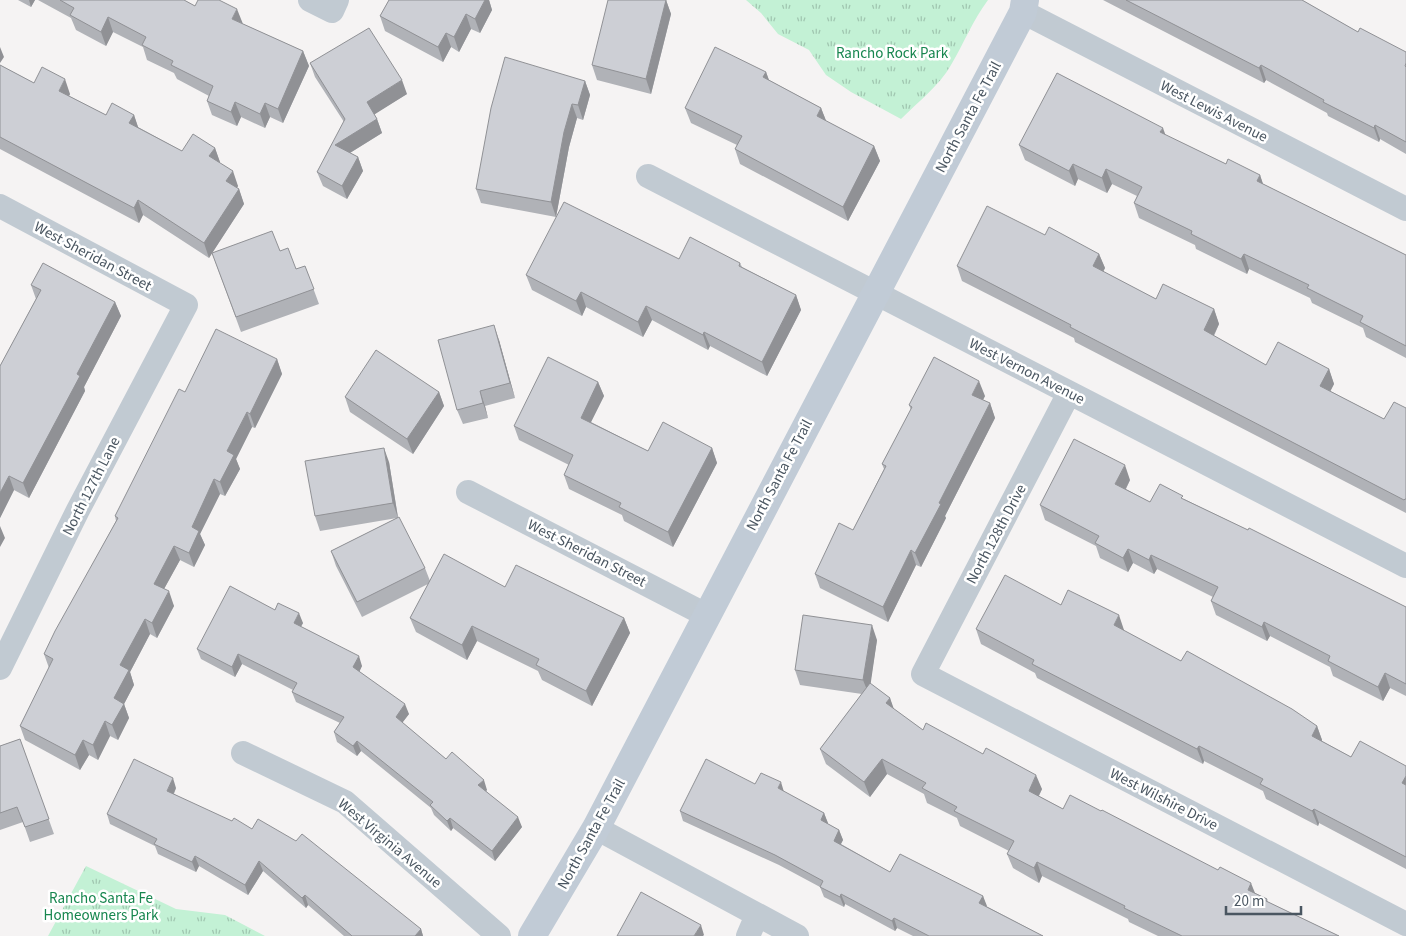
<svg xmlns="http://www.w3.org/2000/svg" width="1406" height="936" viewBox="0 0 1406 936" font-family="'Source Sans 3',sans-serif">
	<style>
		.grass { fill: url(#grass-tufts) }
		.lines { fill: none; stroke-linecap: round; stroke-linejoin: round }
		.street { stroke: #c1cad2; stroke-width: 24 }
		.secondary { stroke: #c1cbd6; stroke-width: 28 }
		.wall { fill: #b0b2b7 }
		.shaded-wall { fill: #909195 }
		.building { fill: #cdcfd5; stroke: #909195 }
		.labels { text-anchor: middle; stroke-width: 5; stroke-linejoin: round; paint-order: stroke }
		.park-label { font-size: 15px; fill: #17864f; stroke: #fff }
		.street-label { font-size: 15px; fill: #4a5661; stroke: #fff }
	</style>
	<defs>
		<pattern id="grass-tufts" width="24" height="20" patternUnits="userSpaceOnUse" patternTransform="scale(1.25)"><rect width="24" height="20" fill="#c3f1d5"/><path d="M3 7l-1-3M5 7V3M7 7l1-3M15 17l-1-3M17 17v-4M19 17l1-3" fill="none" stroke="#a0c6b0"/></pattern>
	</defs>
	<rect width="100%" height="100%" fill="#f5f3f3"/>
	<path class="grass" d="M746 0H988C973 20 964 43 951 65 939 86 918 102 901 119L851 92 826 75 809 50 778 34 761 13Z
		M86 866 176 909 225 915 265 936H48Z"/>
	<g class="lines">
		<path class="street" d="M310 0 332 11 337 0
			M1023 12 1406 209
			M648 176 1406 566
			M0 206 186 305 78 510 0 668
			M1069 393 923 674 1406 924
			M468 492 706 615
			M243 753 345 802 499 936
			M596 828 797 936
			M748 936 757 915"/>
		<path class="secondary" d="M532 936 596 828 1023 12 1025 0"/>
	</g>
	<path class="wall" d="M18 0H35L31 7Z
		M38 0H184L195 6 243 24 303 51 309 66 283 123 270 117 265 128 241 117 237 126 212 115 207 101 209 96 177 79 174 73 147 60 143 47 113 32 106 46 76 30 71 18Z
		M389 0H489L492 10 480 33 471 29 459 52 451 47 443 62 385 31 380 16Z
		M666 0 671 14 651 94 597 80 592 65Z
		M1103 0H1302L1358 32 1406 52V154L1380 139 1379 142 1328 116 1327 113 1266 80 1264 83Z
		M310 63 407 94 374 114 377 119 382 133 350 153 358 157 363 171 347 199 323 186 317 172 344 122 315 77Z
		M0 65 34 83 70 94 69 96 106 115H134L138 127 182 151 215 148 220 163 238 186 237 188 239 189 244 204 212 253 280 251 296 269 305 266 319 304 241 332 212 253 209 258 143 215 139 223 0 149Z
		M766 72 769 80 821 108 826 121 874 146 880 161 848 221 740 164 735 149 737 145 691 123 685 108Z
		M585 81 590 95 583 120 577 118 569 147 556 217 481 203 476 189Z
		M1165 135 1226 164 1260 175 1263 184 1406 255V358L1366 337 1363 328 1312 303 1310 298 1249 269 1247 274 1196 249 1195 245 1139 218 1134 203 1137 196 1112 184 1107 193 1078 179 1075 186 1025 160 1019 145Z
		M1045 235 1099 254 1105 268 1103 272 1156 299 1214 309 1219 324 1214 336 1266 365 1329 369 1334 384 1330 391 1384 419 1406 408V513L1075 342 1074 338 962 281 957 266Z
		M679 259 740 263 742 267 796 295 801 310 767 376 710 346 708 350 652 320 643 337 586 307 582 316 532 290 526 275Z
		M31 285 115 302 121 316 84 387 85 391 29 498 14 490 0 518V366L36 299Z
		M499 340 515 398 485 406 488 418 463 424 457 410Z
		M277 359 282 374 255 428 252 427 236 459 240 469 225 496 220 494 200 534 205 545 194 567 180 560 164 589 174 606 157 638 150 634 130 672 134 685 124 704 129 718 118 740 110 736 98 760 89 755 80 770 25 740 20 726 49 668 44 654 116 521 115 516 185 392Z
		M598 382 604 396 591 422 648 451 712 448 717 463 673 547 624 521 622 515 569 489 564 475 569 465 519 440 514 426Z
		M439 392 444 406 413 454 350 412 345 397Z
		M985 396 983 400 990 403 995 418 945 516 946 518 921 567 916 565 888 622 820 588 815 574 853 530 884 469 882 464 911 410 909 405Z
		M389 462 398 517 425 568 430 581 505 587 624 618 630 633 592 706 542 680 538 671 477 641 467 660 416 632 410 618 428 584 362 617 336 566 331 551 397 518 320 531 315 516Z
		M1130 480 1126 489 1150 502 1184 499 1406 607V696L1390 688 1383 701 1333 676 1330 667 1270 636 1267 641 1216 615 1211 601 1213 597 1157 569 1154 574 1133 563 1128 572 1100 558 1096 546 1045 520 1040 505Z
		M1061 605 1124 630V631L1181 661 1317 726 1322 740V741L1351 757 1406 766V869L1319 823 1318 826 1266 799 1263 791 1204 761 1203 764 1037 678 1035 673 981 644 976 629Z
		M275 610 303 623 301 627 362 666 359 671 409 714 402 723 446 759 487 790 486 791 522 827 495 861 453 828 451 831 434 815 431 808 361 751 357 756 337 742 334 732 340 723 296 702 292 692 293 690 242 664 235 677 201 659 197 649Z
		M877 640 870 684 890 698 893 709 923 730 1042 789 1039 796 1063 809 1255 893 1267 899 1268 902 1339 936H1158L1129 922 1128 919 1042 876 1039 883 1013 868 1007 854 1009 851 960 826 957 818 927 803 924 794 887 774 870 797 826 764 820 749 862 694 800 685 795 670Z
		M20 739 54 834 30 842 23 822 0 830V746Z
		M755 784 784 792 824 813 828 824 839 830 843 840 841 844 890 872 983 896 986 906 1043 936H913L897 928 895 931 845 904 844 907 824 897 820 887 779 865 683 821 680 811Z
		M176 788 174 794 421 929 423 936H344L308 905 306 908 263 871 248 895 199 866 196 872 158 854 155 846 110 824 107 814Z"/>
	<path class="shaded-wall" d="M29 0H35L31 7Z
		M485 0H489L492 10 480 33 475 19Z
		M666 0 671 14 651 94 646 79Z
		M237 9 243 24 232 19Z
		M466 14 471 29 459 52 454 37Z
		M108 17 113 32 106 46 101 32Z
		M446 33 451 47 443 62 438 47Z
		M0 47 4 57 0 63Z
		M303 51 309 66 283 123 278 109Z
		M1261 65 1266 80 1264 83 1259 68Z
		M766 72 771 86 763 77Z
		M65 79 70 94 64 105 59 91Z
		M402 80 407 94 372 116 367 102Z
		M585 81 590 95 583 120 578 105Z
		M235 102 241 117 237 126 231 112Z
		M265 103 270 117 265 128 260 114Z
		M572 104 577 118 569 147 556 217 551 202 564 132Z
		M821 108 827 123 817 116Z
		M134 115 139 130 129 123Z
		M377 119 382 133 340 159 335 145Z
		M1375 125 1380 139 1379 142 1374 128Z
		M1163 128 1168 142 1160 132Z
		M874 146 880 161 848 221 843 207Z
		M215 148 220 162 214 171 209 156Z
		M358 157 363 171 347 199 342 186Z
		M1073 164 1078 179 1075 186 1069 171Z
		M1106 169 1112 184 1107 193 1102 178Z
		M233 171 238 186 232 196 226 181Z
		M1260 175 1265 190 1257 181Z
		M239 189 244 204 209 258 204 243Z
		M138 200 143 215 139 223 134 208Z
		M1099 254 1105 268 1098 281 1093 266Z
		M1244 254 1249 269 1247 274 1241 259Z
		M581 292 586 307 582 316 576 301Z
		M796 295 801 310 767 376 762 362Z
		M115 302 121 316 84 387 85 391 29 498 23 483 77 374Z
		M646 306 652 320 643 337 638 322Z
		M1214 309 1219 324 1209 345 1204 330Z
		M494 325 499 340 515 398 510 383Z
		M704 332 710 346 708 350 703 335Z
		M277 359 282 374 255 428 250 414Z
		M1329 369 1334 384 1326 400 1320 386Z
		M979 381 985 396 978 409 972 395Z
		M598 382 604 396 586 432 581 418Z
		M480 391 485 406 488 418 483 403Z
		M439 392 444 406 413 454 407 439Z
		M990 403 995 418 945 516 946 518 921 567 915 553 939 503Z
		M247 412 252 427 236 459 240 469 225 496 220 482 227 451Z
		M384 448 389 462 398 518 393 503Z
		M712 448 717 463 673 547 668 532Z
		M1125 465 1130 480 1121 498 1115 484Z
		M9 476 14 490 0 518V493Z
		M214 479 220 494 200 534 205 545 194 567 189 553 192 527Z
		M0 526 5 538 0 547Z
		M174 546 180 560 159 598 154 584Z
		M1128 549 1133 563 1128 572 1123 558Z
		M911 550 916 565 888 622 883 607Z
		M1151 555 1157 569 1154 574 1149 560Z
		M169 591 174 606 157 638 152 623Z
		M299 613 303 623 297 633 294 623Z
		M1119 615 1124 630 1120 640 1114 625Z
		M624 618 630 633 592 706 586 691Z
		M145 619 150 634 130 672 134 685 124 704 129 718 118 740 112 725 114 698 120 665Z
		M1264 622 1270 636 1267 641 1262 627Z
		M872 625 877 640 869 695 863 680Z
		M472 626 477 641 467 660 462 645Z
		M238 654 242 664 235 677 232 667Z
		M359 656 362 666 357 677 353 667Z
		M1385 673 1390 688 1383 701 1378 687Z
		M890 698 895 712 886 703Z
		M405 704 409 714 399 727 396 717Z
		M105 721 110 736 98 760 93 745Z
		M1317 726 1322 740 1318 750 1312 736Z
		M83 740 89 755 80 770 75 755Z
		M357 741 361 751 357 756 353 746Z
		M1199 746 1204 761 1203 764 1197 749Z
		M882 759 887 774 870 797 864 782Z
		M1036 775 1042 789 1034 805 1029 791Z
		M1406 776V793L1402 783Z
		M173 778 176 788 170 801 167 791Z
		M484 780 487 790 482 795 478 785Z
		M781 782 784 792 778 788Z
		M1314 809 1319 823 1318 826 1312 811Z
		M824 813 828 823 824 830 821 820Z
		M518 817 522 827 495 861 492 851Z
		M450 818 453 828 451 831 447 821Z
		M839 830 843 840 837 851 834 841Z
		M195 856 199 866 196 872 192 862Z
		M259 861 263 871 248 895 245 885Z
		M1037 862 1042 876 1039 883 1034 868Z
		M1251 883 1257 898 1248 890Z
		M841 894 845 904 844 907 840 897Z
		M305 895 308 905 306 908 302 898Z
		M983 896 987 906 983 913 979 903Z
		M894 918 897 928 895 931 892 921Z
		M701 925 704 935 703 936H694Z
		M421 929 423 936H415Z"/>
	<path class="building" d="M60 0H184L195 6 198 0H219L237 9 232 19 303 51 278 109 265 103 260 114 235 102 231 112 207 101 213 86 171 65 173 61 142 45 146 37 108 17 101 32 70 15 74 8Z
		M389 0H485L475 19 466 14 454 37 446 33 438 47 380 16Z
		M608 0H666L646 79 592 65Z
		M1126 0H1302L1358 32 1360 28 1406 52V63L1405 66 1406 67V142L1375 125 1374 128 1323 102 1324 100 1261 65 1259 68Z
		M369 28 402 80 367 102 377 119 335 145 358 157 342 186 317 172 345 119 310 63Z
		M715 47 766 72 763 77 821 108 817 116 874 146 843 207 735 149 742 136 685 108Z
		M505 57 585 81 578 105 572 104 564 132 551 202 476 189 491 108Z
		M0 65 34 83 42 67 65 79 59 91 106 115 112 103 134 115 129 123 182 151 193 134 215 148 209 156 233 171 226 181 239 189 204 243 138 200 134 208 0 137Z
		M1057 73 1163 128 1160 132 1226 164 1228 159 1260 175 1257 181 1406 255V346L1360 322 1363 316 1307 288 1309 285 1244 254 1241 259 1191 234 1192 231 1134 203 1142 187 1106 169 1102 178 1073 164 1069 171 1019 145Z
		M564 202 679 259 690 237 740 263 739 266 796 295 762 362 704 332 703 335 646 306 638 322 581 292 576 301 526 275Z
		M987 206 1045 235 1049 227 1099 254 1093 266 1156 299 1163 284 1214 309 1204 330 1266 365 1278 342 1329 369 1320 386 1384 419 1394 402 1406 408V499H1405L1404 500 1070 327 1071 325 957 266Z
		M272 231 280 251 288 248 296 269 305 266 314 289 236 317 212 253Z
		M43 263 115 302 77 374 80 376 23 483 9 476 0 493V366L41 290 31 285Z
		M494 325 510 383 480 391 483 403 457 410 438 340Z
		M216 329 277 359 250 414 247 412 227 451 234 455 220 482 214 479 192 527 199 531 189 553 174 546 154 584 169 591 152 623 145 619 120 665 129 670 114 698 124 704 112 725 105 721 93 745 83 740 75 755 20 726 53 659 44 654 55 631 118 518 115 516 179 389 185 392Z
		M376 350 439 392 407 439 345 397Z
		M548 357 598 382 581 418 648 451 663 422 712 448 668 532 619 507 621 503 564 475 573 455 514 426Z
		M934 357 979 381 972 395 990 403 939 503 941 504 915 553 911 550 883 607 815 574 839 523 853 530 886 466 882 464 912 407 909 405Z
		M1074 439 1125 465 1115 484 1150 502 1160 484 1183 496 1181 498 1248 530 1249 528 1406 607V684L1385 673 1378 687 1328 661 1330 656 1264 622 1262 627 1211 601 1218 587 1151 555 1149 560 1128 549 1123 558 1095 543 1099 536 1040 505Z
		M384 448 393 503 315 516 305 461Z
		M399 517 425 568 357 602 331 551Z
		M444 554 505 587 516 565 624 618 586 691 536 665 539 659 472 626 462 645 410 618Z
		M1005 575 1061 605 1068 590 1119 615 1114 625 1181 661 1187 651 1292 709 1317 726 1312 736 1351 757 1360 741 1406 766V776L1402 783 1406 785V857L1314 809 1312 811 1260 784 1263 779 1199 746 1197 749 1032 664 1034 660 976 629Z
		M230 586 275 610 278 603 299 613 294 623 359 656 353 667 405 704 396 717 446 759 452 752 484 780 478 785 518 817 492 851 450 818 447 821 430 805 433 802 357 741 353 746 334 732 344 717 292 692 297 683 238 654 232 667 197 649Z
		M803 615 872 625 863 680 795 670Z
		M870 683 890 698 886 703 923 730 926 723 983 754 986 748 1036 775 1029 791 1063 809 1070 795 1101 811 1102 810 1218 870 1220 867 1251 883 1248 890 1267 899 1266 901 1339 936H1182L1124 908 1125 906 1037 862 1034 868 1007 854 1014 841 954 811 957 807 922 788 926 783 882 759 864 782 820 749Z
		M20 739 49 819 25 827 17 807 0 813V746Z
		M134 759 173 778 167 791 232 821 234 818 252 829 258 819 296 841 302 834 421 929 415 936H352L305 895 302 898 259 861 245 885 195 856 192 862 154 844 157 839 107 814Z
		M706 759 755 784 761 773 781 782 778 788 824 813 821 820 839 830 834 841 890 872 900 854 983 896 979 903 1043 936H929L894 918 892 921 841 894 840 897 820 887 823 881 775 855 680 811Z
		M641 892 701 925 694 936H617Z"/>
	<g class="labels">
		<g class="park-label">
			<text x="892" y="58">Rancho Rock Park</text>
			<text x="101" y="903">Rancho Santa Fe<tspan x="101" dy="17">Homeowners Park</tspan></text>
		</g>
		<g class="street-label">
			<text transform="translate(1214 111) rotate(27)" y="5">West Lewis Avenue</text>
			<text transform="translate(968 117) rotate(-62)" y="5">North Santa Fe Trail</text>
			<text transform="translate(93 256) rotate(28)" y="5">West Sheridan Street</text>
			<text transform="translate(1027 371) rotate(27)" y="5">West Vernon Avenue</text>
			<text transform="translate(779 475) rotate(-62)" y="5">North Santa Fe Trail</text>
			<text transform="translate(91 486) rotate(-63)" y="5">North 127th Lane</text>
			<text transform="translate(996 534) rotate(-62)" y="5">North 128th Drive</text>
			<text transform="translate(587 553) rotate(27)" y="5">West Sheridan Street</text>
			<text transform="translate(1164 799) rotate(27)" y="5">West Wilshire Drive</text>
			<text transform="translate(591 834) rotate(-61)" y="5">North Santa Fe Trail</text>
			<text transform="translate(390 843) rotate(40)" y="5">West Virginia Avenue</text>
		</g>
	</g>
	<path d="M1226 906v8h75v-8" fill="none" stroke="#4a5661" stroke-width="2.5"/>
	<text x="1234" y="906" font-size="15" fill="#4a5661" stroke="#ffffff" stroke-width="4" paint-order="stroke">20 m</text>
</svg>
